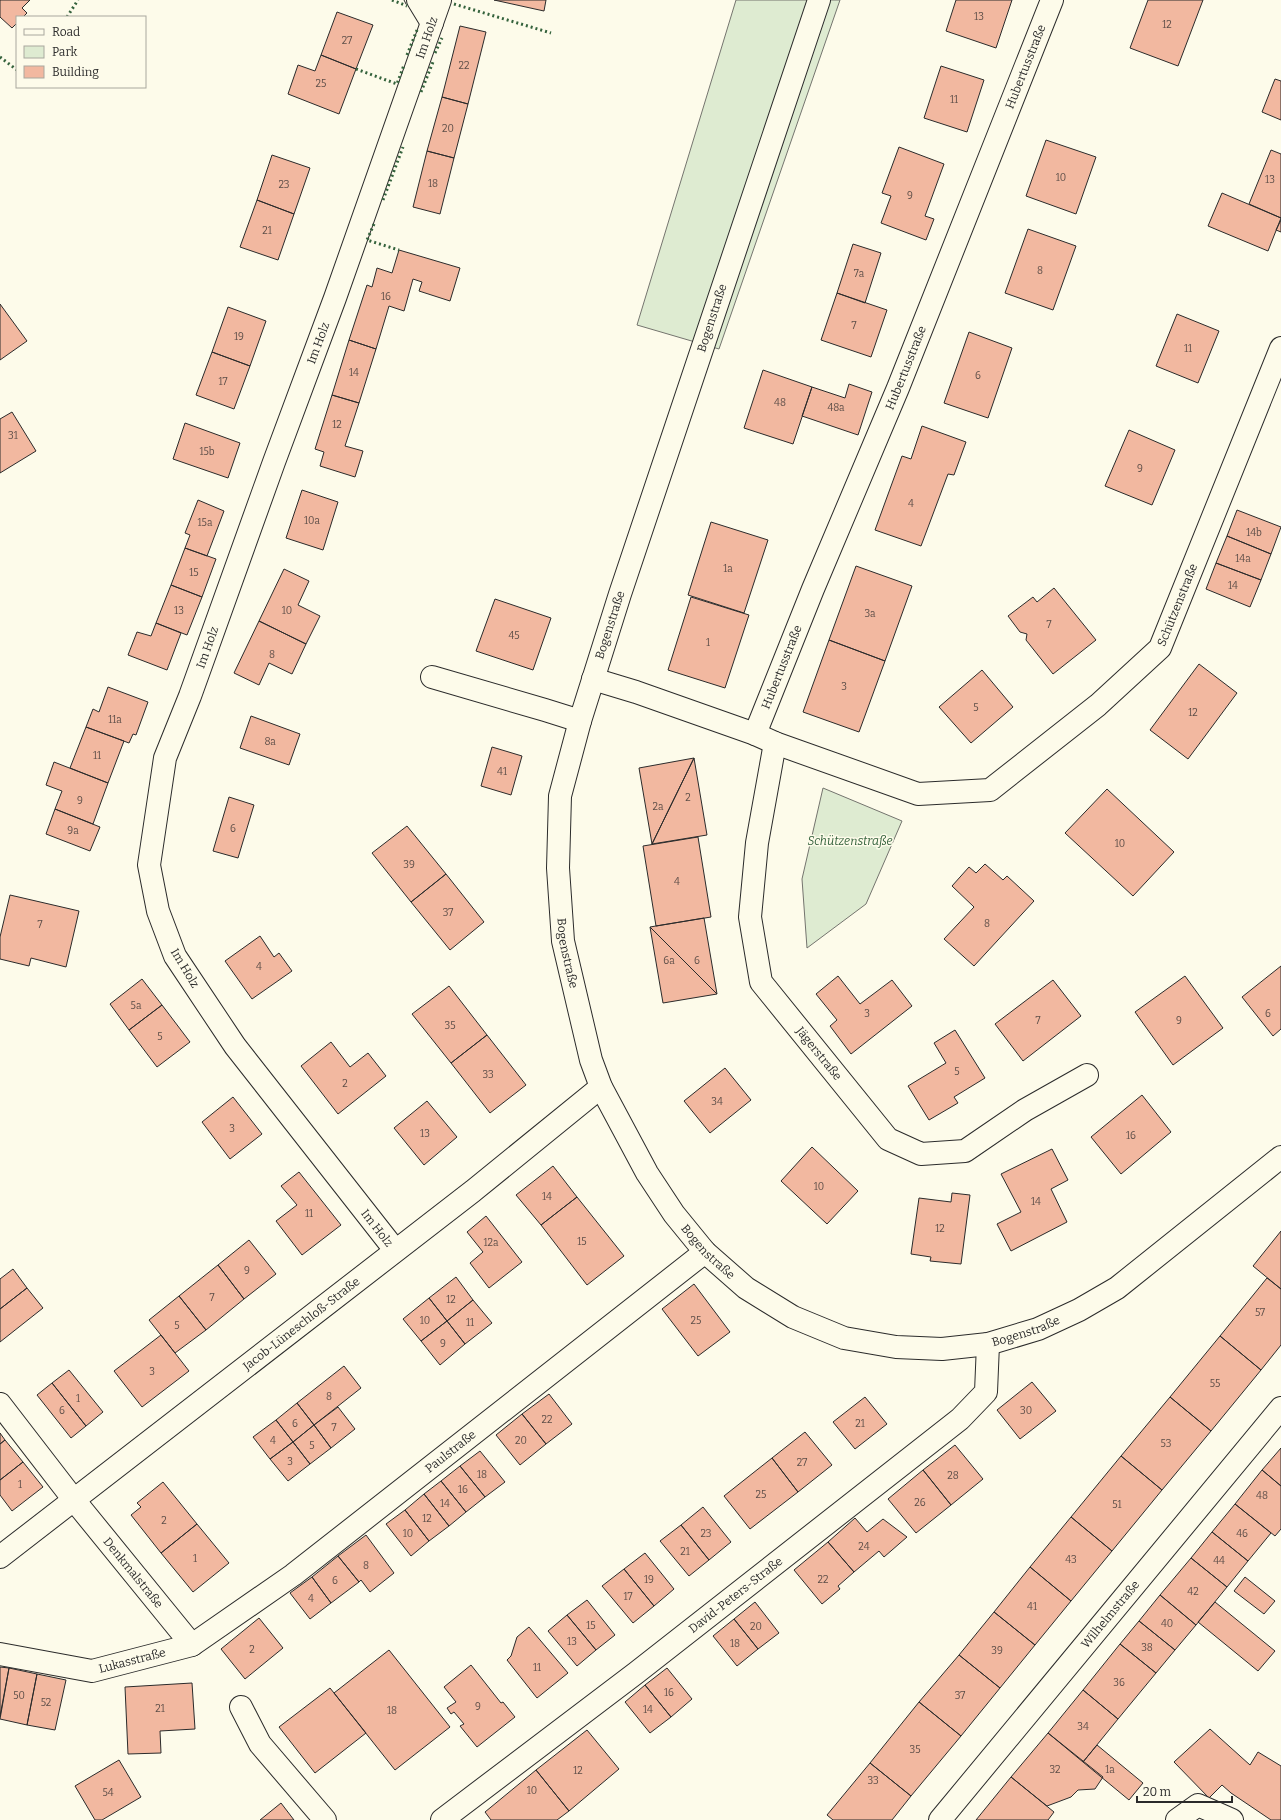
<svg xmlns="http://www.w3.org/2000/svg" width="1281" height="1820" viewBox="0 0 1281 1820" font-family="Bitter,serif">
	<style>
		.green { fill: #deebd1; stroke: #74746e }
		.building { fill: #f2b8a0; stroke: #2b2b2b }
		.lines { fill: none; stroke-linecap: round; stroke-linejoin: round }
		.minor-casing { stroke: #2b2b2b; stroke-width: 24 }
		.major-casing { stroke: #2b2b2b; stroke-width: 24 }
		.minor { stroke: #fdfbea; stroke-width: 22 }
		.major { stroke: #fdfbea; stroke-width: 22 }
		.hedge { stroke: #34623c; stroke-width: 3; stroke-dasharray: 2 3; stroke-linecap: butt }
		.fence { stroke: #2b2b2b; stroke-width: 1; stroke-dasharray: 5 2; stroke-linecap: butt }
		.labels { text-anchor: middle; stroke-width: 3; stroke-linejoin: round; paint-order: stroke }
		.number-label { font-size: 10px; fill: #5d4e48 }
		.street-label { font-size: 12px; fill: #2b2b2b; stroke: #fdfbea }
		.park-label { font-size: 12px; font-style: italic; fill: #34623c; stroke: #fdfbea }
	</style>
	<rect width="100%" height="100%" fill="#fdfbea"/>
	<path class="green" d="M736 0H840L719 349 637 325Z
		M823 788 902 821 866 904 807 948 802 879Z"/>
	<path class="building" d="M0 0H30L22 8 27 13 23 17H17V23L12 28 0 17Z
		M494 0H546L544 11Z
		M956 0H1012L996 48 946 31Z
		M1148 0H1203L1178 66 1130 48Z
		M337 12 373 25 356 69 321 55Z
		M460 26 486 32 468 104 442 97Z
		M321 55 356 69 339 114 288 94 298 65 315 71Z
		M941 66 984 80 967 132 924 118Z
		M1275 79 1281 81V120L1262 112Z
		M442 97 468 104 454 158 427 151Z
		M1046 140 1096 157 1076 214 1026 196Z
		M899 147 944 164 925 216 934 219 926 240 881 223 891 196 882 193Z
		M1271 150 1281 154V218L1249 204Z
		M427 151 454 158 440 214 413 207Z
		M272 155 310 168 294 214 257 200Z
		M1222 193 1281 218 1268 251 1208 226Z
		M257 200 294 214 278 260 240 247Z
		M1281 220V232L1276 230Z
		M1028 229 1076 246 1053 310 1005 293Z
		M853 244 881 253 865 303 837 293Z
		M399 250 460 268 450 301 419 291 422 282 413 279 404 311 389 306 376 349 349 340 367 285 372 287 377 268 392 273Z
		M837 293 887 310 871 357 821 340Z
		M0 304 27 341 0 360Z
		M228 307 266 321 250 366 212 352Z
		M1177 314 1219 331 1198 383 1156 366Z
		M969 332 1012 348 988 418 944 403Z
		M349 340 376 349 359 403 332 395Z
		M212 352 250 366 234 409 196 395Z
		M763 370 812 387 793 444 744 428Z
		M849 384 872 392 858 435 802 416 812 387 845 398Z
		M332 395 359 403 345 446 363 451 355 477 320 466 324 452 315 449Z
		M12 412 36 451 0 473V419Z
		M185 423 240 443 228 478 173 459Z
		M922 426 966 442 954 475 948 474 921 546 875 530 902 456 911 459Z
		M1129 430 1175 450 1152 505 1105 486Z
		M302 490 338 502 323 550 286 538Z
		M198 500 224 511 207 556 185 548 190 535 185 533Z
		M1237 510 1281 527 1271 554 1227 536Z
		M711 522 768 540 744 613 688 595Z
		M1227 536 1271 554 1261 580 1216 563Z
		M185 548 216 559 202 597 171 585Z
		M1216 563 1261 580 1250 607 1206 589Z
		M856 566 912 586 885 661 829 640Z
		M284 569 309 581 298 605 320 616 306 644 259 621Z
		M171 585 202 597 187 635 156 623Z
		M1054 588 1096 640 1053 674 1026 640 1027 634 1020 632 1008 616 1033 597 1037 602Z
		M691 597 749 615 725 688 668 670Z
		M495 599 551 618 533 670 476 651Z
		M259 621 306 644 292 674 269 663 259 685 234 673Z
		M156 623 181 633 167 670 128 655 137 632 151 636Z
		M829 640 885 661 859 732 803 712Z
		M1199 664 1237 693 1188 759 1150 730Z
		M982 670 1013 707 971 743 939 707Z
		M108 687 148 702 136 735 133 734 129 743 86 727 93 709 99 712Z
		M251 716 300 734 289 765 240 748Z
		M86 727 124 741 108 783 70 768Z
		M492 747 522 756 511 795 481 786Z
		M694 758 707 835 652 844Z
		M694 758 652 844 639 768Z
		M54 762 108 783 93 824 55 809 62 791 46 785Z
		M1107 789 1174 852 1133 896 1065 833Z
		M229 797 254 805 238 858 213 851Z
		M55 809 100 827 90 851 46 834Z
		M407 826 446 874 411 902 372 853Z
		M698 837 711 917 656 926 643 846Z
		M985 864 1003 880 1007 876 1034 901 974 966 944 939 974 907 952 886 969 867 976 873Z
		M446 874 484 922 450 950 411 902Z
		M10 895 79 911 66 967 31 958 29 966 0 959V937Z
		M704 918 717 994 650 927Z
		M650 927 717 994 663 1003Z
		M260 936 274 957 279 953 292 971 252 999 225 961Z
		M1281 966V1029L1273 1036 1242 997Z
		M838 976 860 1004 892 980 912 1006 851 1054 830 1026 837 1020 816 994Z
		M1185 976 1223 1028 1173 1065 1135 1012Z
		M142 979 162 1005 129 1030 110 1004Z
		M1053 980 1081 1016 1023 1061 995 1024Z
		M449 986 487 1035 451 1063 412 1014Z
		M162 1005 190 1042 157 1067 129 1030Z
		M955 1030 985 1078 954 1097 958 1103 929 1120 908 1086 946 1063 934 1043Z
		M487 1035 526 1085 490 1113 451 1063Z
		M331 1042 350 1067 368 1053 386 1076 338 1114 301 1066Z
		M725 1068 751 1100 710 1133 684 1101Z
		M1142 1095 1171 1132 1121 1174 1091 1137Z
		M233 1097 262 1134 230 1159 202 1122Z
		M427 1101 457 1137 424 1165 394 1128Z
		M812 1147 858 1191 827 1224 781 1181Z
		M1052 1149 1068 1180 1051 1189 1067 1222 1011 1251 997 1224 1021 1212 1001 1174Z
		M553 1166 577 1197 541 1225 516 1195Z
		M299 1172 341 1225 302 1255 276 1221 297 1205 281 1186Z
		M952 1193 970 1195 961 1264 930 1261 931 1257 911 1254 919 1198 951 1202Z
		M577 1197 624 1256 587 1285 541 1225Z
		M486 1216 522 1262 489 1288 470 1263 483 1252 467 1232Z
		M1281 1231V1289L1253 1266Z
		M249 1240 276 1274 244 1299 218 1265Z
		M218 1265 244 1299 206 1330 179 1296Z
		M13 1269 27 1288 0 1309V1279Z
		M456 1277 473 1300 447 1321 429 1298Z
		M1267 1278 1281 1289V1345L1261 1370 1220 1336Z
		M694 1284 730 1332 698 1356 662 1309Z
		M27 1288 43 1308 0 1342V1309Z
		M179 1296 206 1330 175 1353 149 1320Z
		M429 1298 447 1321 421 1341 403 1319Z
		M473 1300 492 1323 465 1344 447 1321Z
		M447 1321 465 1344 440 1365 421 1341Z
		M161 1335 189 1371 142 1407 114 1371Z
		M1220 1336 1261 1370 1211 1431 1170 1397Z
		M344 1366 361 1388 314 1425 297 1403Z
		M69 1370 103 1412 86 1426 52 1383Z
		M1032 1382 1056 1411 1020 1439 997 1410Z
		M52 1383 86 1426 71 1438 37 1395Z
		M549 1394 572 1424 546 1444 522 1414Z
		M865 1397 887 1424 855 1449 833 1422Z
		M1170 1397 1211 1431 1162 1490 1121 1456Z
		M297 1403 314 1425 293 1442 276 1420Z
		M338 1407 355 1429 331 1448 314 1425Z
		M522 1414 546 1444 520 1465 496 1435Z
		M276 1420 293 1442 270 1459 253 1437Z
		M314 1425 331 1448 310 1464 293 1442Z
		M805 1432 832 1465 798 1492 772 1458Z
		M0 1433 5 1440 0 1444Z
		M5 1440 23 1462 0 1480V1444Z
		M293 1442 310 1464 288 1481 270 1459Z
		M955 1445 983 1479 951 1505 923 1470Z
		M1281 1448V1486L1262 1470Z
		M480 1451 505 1482 485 1497 460 1466Z
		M1121 1456 1162 1490 1112 1551 1071 1517Z
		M772 1458 798 1492 750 1529 724 1496Z
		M23 1462 43 1487 12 1511 0 1495V1480Z
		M460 1466 485 1497 466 1512 441 1481Z
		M923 1470 951 1505 916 1533 888 1499Z
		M1262 1470 1281 1486V1529L1275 1536 1235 1504Z
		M441 1481 466 1512 449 1526 424 1494Z
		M163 1482 197 1524 161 1553 131 1515 141 1507 137 1503Z
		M424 1494 449 1526 429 1541 405 1510Z
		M1235 1504 1271 1533 1248 1561 1212 1532Z
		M703 1507 731 1542 709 1560 681 1525Z
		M405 1510 429 1541 411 1556 386 1524Z
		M1071 1517 1112 1551 1071 1601 1030 1567Z
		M855 1518 867 1532 883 1519 907 1537 884 1557 879 1551 854 1572 828 1542Z
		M197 1524 229 1563 193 1592 161 1553Z
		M681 1525 709 1560 689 1576 660 1541Z
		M1212 1532 1248 1561 1227 1587 1191 1558Z
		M366 1535 394 1573 370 1592 361 1580 359 1582 338 1556Z
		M828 1542 854 1572 838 1586 840 1589 822 1604 794 1570Z
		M645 1553 674 1589 654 1606 624 1569Z
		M338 1556 359 1582 331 1603 312 1577Z
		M1191 1558 1227 1587 1196 1625 1160 1595Z
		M1030 1567 1071 1601 1035 1645 994 1612Z
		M624 1569 654 1606 633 1623 602 1586Z
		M312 1577 331 1603 310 1619 290 1593Z
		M1245 1577 1275 1601 1264 1614 1234 1591Z
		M1160 1595 1196 1625 1175 1650 1139 1621Z
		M587 1600 615 1635 596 1650 567 1615Z
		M755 1602 779 1633 758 1649 734 1619Z
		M1215 1602 1275 1651 1258 1671 1198 1622Z
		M994 1612 1035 1645 1000 1688 959 1655Z
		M567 1615 596 1650 577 1666 548 1631Z
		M259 1618 283 1648 245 1679 221 1649Z
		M734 1619 758 1649 737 1666 713 1636Z
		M1139 1621 1175 1650 1156 1673 1120 1644Z
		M529 1627 568 1673 537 1698 507 1660 511 1656 517 1637Z
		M1120 1644 1156 1673 1118 1719 1083 1690Z
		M389 1650 450 1727 395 1770 334 1693Z
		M959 1655 1000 1688 961 1736 919 1702Z
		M471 1665 501 1703 503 1702 515 1717 477 1747 460 1726 464 1724 454 1712 451 1714 447 1708 456 1702 444 1687Z
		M0 1667 9 1668 0 1716Z
		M9 1668 37 1674 27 1725 0 1719Z
		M667 1668 692 1699 671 1717 645 1685Z
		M37 1674 66 1680 55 1730 27 1725Z
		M192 1683 195 1729 160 1731 161 1753 128 1754 125 1687Z
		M645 1685 671 1717 650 1733 625 1702Z
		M330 1688 366 1733 315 1773 279 1727Z
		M1083 1690 1118 1719 1083 1762 1048 1733Z
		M919 1702 961 1736 911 1796 870 1763Z
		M1210 1729 1250 1765 1258 1752 1281 1766V1820H1271L1231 1793 1222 1785 1209 1798 1174 1762Z
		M587 1730 619 1769 569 1811 536 1770Z
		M1048 1733 1103 1777 1095 1789 1078 1790 1071 1797 1047 1806 1011 1777Z
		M1097 1745 1143 1783 1129 1800 1083 1762Z
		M119 1760 141 1797 102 1820H95L75 1786Z
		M870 1763 911 1796 892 1820H833L827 1815Z
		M536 1770 569 1811 557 1820H491L485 1812Z
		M1011 1777 1054 1812 1048 1820H976Z
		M281 1803 294 1820H260Z"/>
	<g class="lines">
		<defs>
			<g id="minor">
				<path d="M418 0 432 23"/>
				<path d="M432 677 545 710 580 721"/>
				<path id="s1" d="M593 679 636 692 755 734 775 743 918 794 990 790 1098 705 1160 648 1281 348"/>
				<path id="s2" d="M755 734 813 589 898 388 1052 0"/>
				<path id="s3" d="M775 743 757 843 750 917 761 982 888 1139 921 1154 965 1151 1025 1110 1087 1075"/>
				<path id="s4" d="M395 1250 235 1046 175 956 158 911 149 865 165 758 190 696 274 462 335 298 440 0"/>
				<path id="s5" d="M0 1404 74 1500 192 1645"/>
				<path id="s6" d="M0 1557 473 1191 601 1087"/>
				<path id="s7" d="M0 1654 92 1671 192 1645 293 1575 705 1252"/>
				<path d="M241 1707 260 1744 325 1820"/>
				<path id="s8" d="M442 1820 636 1673 960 1419 986 1392 988 1344"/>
				<path d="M1177 1820 1198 1805 1232 1820"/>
			</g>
			<g id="major">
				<path id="s9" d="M819 0 620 594 580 721 560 796 558 868 563 941 591 1060 601 1087 647 1173 674 1214 705 1252 746 1288 793 1317 844 1338 896 1347 942 1349 988 1344 1038 1329 1079 1310 1117 1288 1281 1157"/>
				<path id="s10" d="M940 1820 1281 1408"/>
			</g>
		</defs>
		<use href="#minor" class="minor-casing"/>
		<use href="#major" class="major-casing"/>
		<use href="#minor" class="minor"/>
		<use href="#major" class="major"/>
		<path class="hedge" d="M392 0 407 6
			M454 4 551 33
			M67 17 78 0
			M435 53 442 38
			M407 55 417 30
			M0 57 17 70
			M356 69 397 84 404 65
			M421 92 433 62
			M383 200 403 147
			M374 224 367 240 399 250"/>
		<path class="fence" d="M404 0 407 6"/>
	</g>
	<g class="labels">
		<g class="number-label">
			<text x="979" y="20">13</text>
			<text x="1167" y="28">12</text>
			<text x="347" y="44">27</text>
			<text x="464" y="69">22</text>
			<text x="321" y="87">25</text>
			<text x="954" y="103">11</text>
			<text x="448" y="132">20</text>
			<text x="1061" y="181">10</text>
			<text x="1270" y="183">13</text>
			<text x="433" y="187">18</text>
			<text x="284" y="188">23</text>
			<text x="910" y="199">9</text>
			<text x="267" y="234">21</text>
			<text x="1040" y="274">8</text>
			<text x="859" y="277">7a</text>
			<text x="386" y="300">16</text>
			<text x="854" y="329">7</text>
			<text x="239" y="340">19</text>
			<text x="1188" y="352">11</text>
			<text x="354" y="376">14</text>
			<text x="978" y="379">6</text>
			<text x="223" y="385">17</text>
			<text x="780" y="406">48</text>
			<text x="836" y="411">48a</text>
			<text x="337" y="428">12</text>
			<text x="13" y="439">31</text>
			<text x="207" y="455">15b</text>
			<text x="1140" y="472">9</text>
			<text x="911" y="507">4</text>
			<text x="312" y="524">10a</text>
			<text x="205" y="526">15a</text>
			<text x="1254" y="536">14b</text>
			<text x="1243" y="562">14a</text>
			<text x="728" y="572">1a</text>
			<text x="194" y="576">15</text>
			<text x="1233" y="589">14</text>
			<text x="179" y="614">13</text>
			<text x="287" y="614">10</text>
			<text x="870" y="617">3a</text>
			<text x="1049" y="628">7</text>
			<text x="514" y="639">45</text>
			<text x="708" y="646">1</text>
			<text x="272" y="658">8</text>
			<text x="844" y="690">3</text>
			<text x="976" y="711">5</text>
			<text x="1193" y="716">12</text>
			<text x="115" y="723">11a</text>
			<text x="270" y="745">8a</text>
			<text x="97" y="759">11</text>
			<text x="502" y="775">41</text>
			<text x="688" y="801">2</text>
			<text x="80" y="804">9</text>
			<text x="658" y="810">2a</text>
			<text x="233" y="832">6</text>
			<text x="73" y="834">9a</text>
			<text x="1120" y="847">10</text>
			<text x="409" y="868">39</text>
			<text x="677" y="885">4</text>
			<text x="448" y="916">37</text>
			<text x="987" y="927">8</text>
			<text x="40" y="928">7</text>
			<text x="669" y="964">6a</text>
			<text x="697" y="964">6</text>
			<text x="259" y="970">4</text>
			<text x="136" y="1009">5a</text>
			<text x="867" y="1017">3</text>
			<text x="1268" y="1017">6</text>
			<text x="1038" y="1024">7</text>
			<text x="1179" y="1024">9</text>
			<text x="450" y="1029">35</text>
			<text x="160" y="1040">5</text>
			<text x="957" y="1075">5</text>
			<text x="488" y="1078">33</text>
			<text x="345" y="1087">2</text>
			<text x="717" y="1105">34</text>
			<text x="232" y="1132">3</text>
			<text x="425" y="1137">13</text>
			<text x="1131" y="1139">16</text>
			<text x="819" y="1190">10</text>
			<text x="547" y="1200">14</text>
			<text x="1036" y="1205">14</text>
			<text x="309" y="1217">11</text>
			<text x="940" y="1232">12</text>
			<text x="582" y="1245">15</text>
			<text x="491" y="1246">12a</text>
			<text x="247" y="1274">9</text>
			<text x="212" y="1301">7</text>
			<text x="451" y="1303">12</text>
			<text x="1260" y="1316">57</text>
			<text x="425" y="1324">10</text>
			<text x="696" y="1324">25</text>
			<text x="470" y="1326">11</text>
			<text x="177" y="1329">5</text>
			<text x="443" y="1347">9</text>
			<text x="152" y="1375">3</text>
			<text x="1215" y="1387">55</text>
			<text x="329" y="1400">8</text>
			<text x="78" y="1402">1</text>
			<text x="62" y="1414">6</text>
			<text x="1026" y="1414">30</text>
			<text x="547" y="1423">22</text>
			<text x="295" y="1427">6</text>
			<text x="860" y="1427">21</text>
			<text x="334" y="1431">7</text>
			<text x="273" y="1444">4</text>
			<text x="521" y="1444">20</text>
			<text x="1166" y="1447">53</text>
			<text x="312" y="1449">5</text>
			<text x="290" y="1465">3</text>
			<text x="802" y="1466">27</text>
			<text x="482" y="1478">18</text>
			<text x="953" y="1479">28</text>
			<text x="20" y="1488">1</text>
			<text x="463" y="1493">16</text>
			<text x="761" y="1498">25</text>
			<text x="1262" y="1499">48</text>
			<text x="920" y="1506">26</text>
			<text x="445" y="1507">14</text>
			<text x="1117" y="1508">51</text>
			<text x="427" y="1522">12</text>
			<text x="164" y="1524">2</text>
			<text x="408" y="1537">10</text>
			<text x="706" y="1537">23</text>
			<text x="1242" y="1537">46</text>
			<text x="864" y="1550">24</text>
			<text x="685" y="1555">21</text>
			<text x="195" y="1562">1</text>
			<text x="1071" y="1563">43</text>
			<text x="1219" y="1564">44</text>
			<text x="366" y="1569">8</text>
			<text x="649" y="1583">19</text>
			<text x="823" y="1583">22</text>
			<text x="335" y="1584">6</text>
			<text x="1193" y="1595">42</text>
			<text x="628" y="1600">17</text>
			<text x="311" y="1602">4</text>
			<text x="1032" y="1610">41</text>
			<text x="1167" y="1627">40</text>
			<text x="591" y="1629">15</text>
			<text x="756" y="1630">20</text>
			<text x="572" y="1645">13</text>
			<text x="735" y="1647">18</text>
			<text x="1147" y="1651">38</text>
			<text x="252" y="1653">2</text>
			<text x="997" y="1654">39</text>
			<text x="537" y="1671">11</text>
			<text x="1119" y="1686">36</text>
			<text x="669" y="1696">16</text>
			<text x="19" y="1699">50</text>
			<text x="960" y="1699">37</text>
			<text x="46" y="1706">52</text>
			<text x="478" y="1710">9</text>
			<text x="160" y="1712">21</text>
			<text x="648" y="1713">14</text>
			<text x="392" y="1714">18</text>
			<text x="1083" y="1730">34</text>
			<text x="915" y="1753">35</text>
			<text x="1055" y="1773">32</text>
			<text x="1110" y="1773">1a</text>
			<text x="578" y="1774">12</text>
			<text x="873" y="1784">33</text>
			<text x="532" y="1794">10</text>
			<text x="108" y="1796">54</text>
		</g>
		<g class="street-label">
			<text dy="4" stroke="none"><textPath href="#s4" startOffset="1337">Im Holz</textPath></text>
			<text dy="4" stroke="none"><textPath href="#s2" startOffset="720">Hubertusstraße</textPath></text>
			<text transform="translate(712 318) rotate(-72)" y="4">Bogenstraße</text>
			<text dy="4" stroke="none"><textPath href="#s4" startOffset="1013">Im Holz</textPath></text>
			<text dy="4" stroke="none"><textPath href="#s2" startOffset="396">Hubertusstraße</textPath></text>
			<text dy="4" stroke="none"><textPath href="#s1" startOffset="685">Schützenstraße</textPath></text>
			<text transform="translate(610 625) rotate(-72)" y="4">Bogenstraße</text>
			<text dy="4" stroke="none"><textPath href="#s4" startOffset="689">Im Holz</textPath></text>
			<text dy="4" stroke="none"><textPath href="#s2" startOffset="72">Hubertusstraße</textPath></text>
			<text dy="4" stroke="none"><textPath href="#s9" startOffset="995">Bogenstraße</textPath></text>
			<text transform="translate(185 968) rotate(59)" y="4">Im Holz</text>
			<text dy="4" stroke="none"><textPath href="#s3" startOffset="334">Jägerstraße</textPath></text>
			<text transform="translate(377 1228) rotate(52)" y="4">Im Holz</text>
			<text dy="4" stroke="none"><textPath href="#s9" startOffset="1331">Bogenstraße</textPath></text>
			<text dy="4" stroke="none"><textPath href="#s6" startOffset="381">Jacob-Lüneschloß-Straße</textPath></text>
			<text dy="4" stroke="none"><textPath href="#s9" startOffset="1679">Bogenstraße</textPath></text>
			<text dy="4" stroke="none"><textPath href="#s7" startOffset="520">Paulstraße</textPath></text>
			<text dy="4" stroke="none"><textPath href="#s5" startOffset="215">Denkmalstraße</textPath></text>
			<text dy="4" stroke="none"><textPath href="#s8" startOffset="370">David-Peters-Straße</textPath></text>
			<text dy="4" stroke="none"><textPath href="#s10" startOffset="267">Wilhelmstraße</textPath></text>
			<text dy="4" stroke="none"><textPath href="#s7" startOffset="135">Lukasstraße</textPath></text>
		</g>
		<g class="park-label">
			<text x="850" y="845">Schützenstraße</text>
		</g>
	</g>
	<rect x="16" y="16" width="130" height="72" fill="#fdfbea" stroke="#a9a89e"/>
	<rect x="24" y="29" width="20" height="6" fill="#fdfbea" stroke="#a9a89e"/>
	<text x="52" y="36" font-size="12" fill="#2b2b2b">Road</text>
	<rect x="24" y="46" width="20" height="12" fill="#deebd1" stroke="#a9a89e"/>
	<text x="52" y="56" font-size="12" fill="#2b2b2b">Park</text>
	<rect x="24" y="66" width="20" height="12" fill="#f2b8a0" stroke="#a9a89e"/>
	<text x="52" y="76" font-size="12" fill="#2b2b2b">Building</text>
	<path d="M1137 1796v6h95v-6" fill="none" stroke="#2b2b2b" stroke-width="2"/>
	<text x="1143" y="1796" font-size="12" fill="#2b2b2b" stroke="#fdfbea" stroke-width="3" paint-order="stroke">20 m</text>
</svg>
